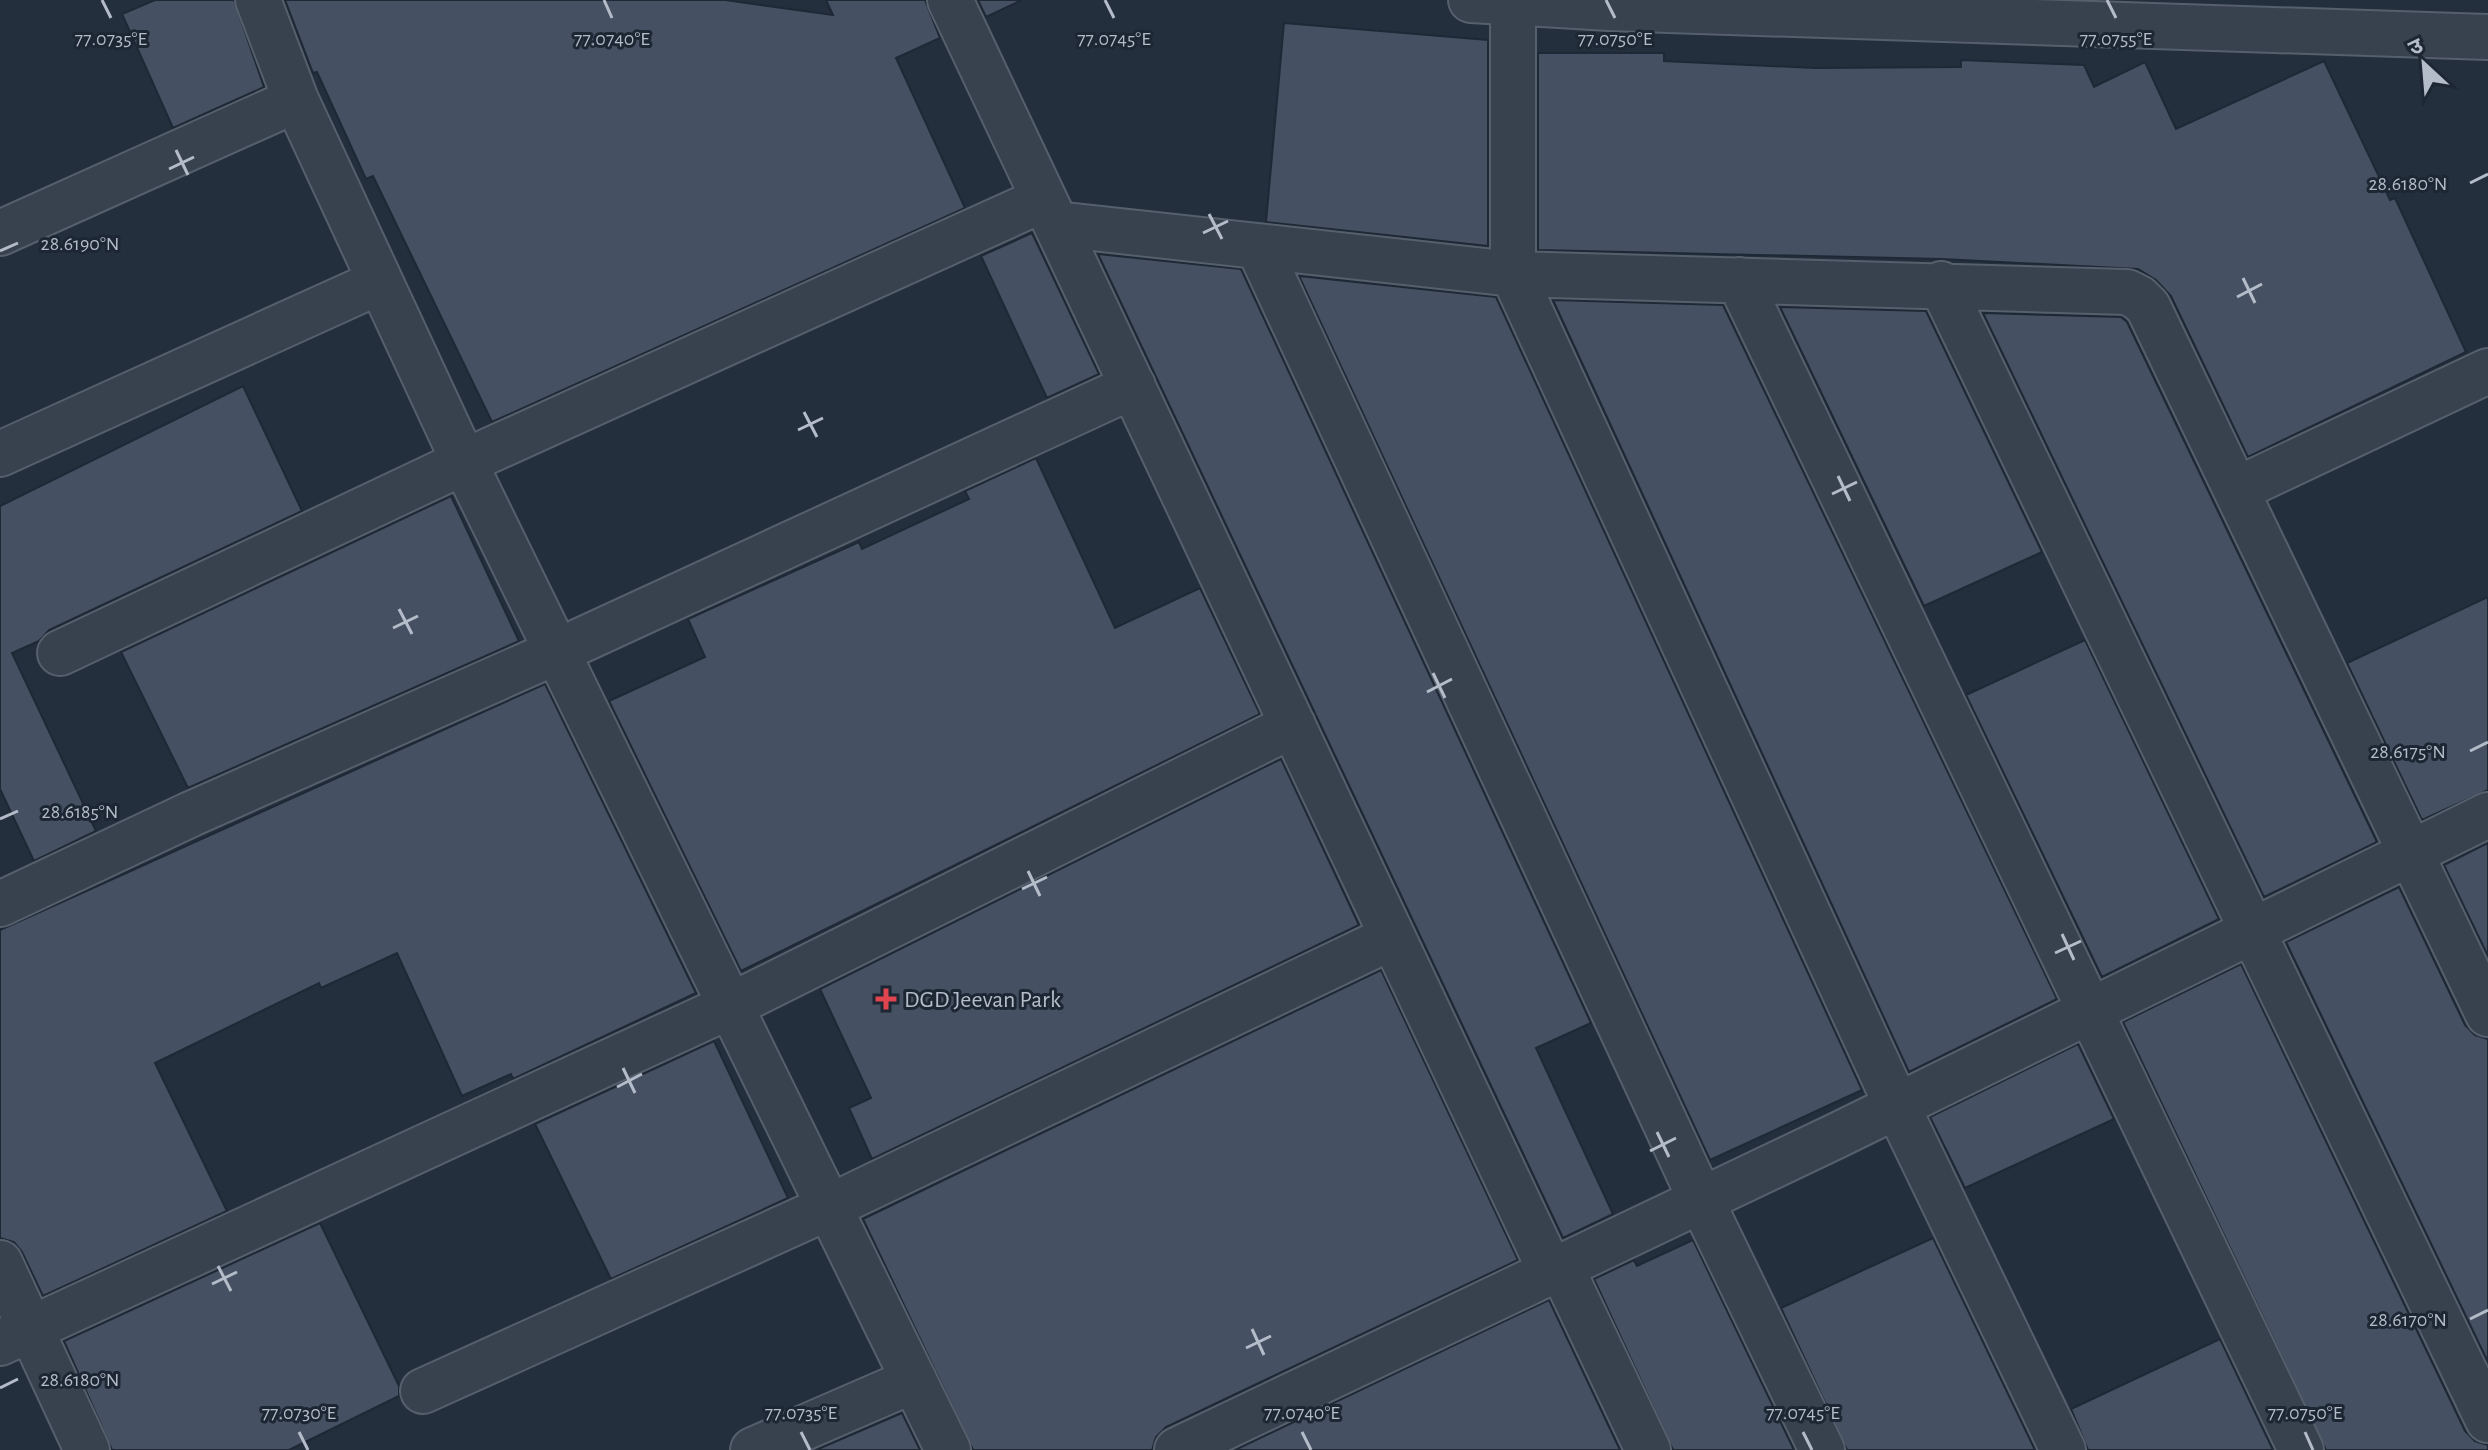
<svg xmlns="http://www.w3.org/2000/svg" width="2488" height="1450" viewBox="0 0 2488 1450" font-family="'Alegreya Sans','Noto Sans Devanagari',sans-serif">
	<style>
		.building { fill: #455162; stroke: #1f2835; stroke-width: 2 }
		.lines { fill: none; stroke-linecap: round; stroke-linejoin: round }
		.street-casing { stroke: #565f6c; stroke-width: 48 }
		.street { stroke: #38414e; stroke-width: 44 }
		.ticks { fill: none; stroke: #b4bcc9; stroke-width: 3 }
		.health-dot { fill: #e0444e; stroke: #1d2633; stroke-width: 3 }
		.labels { text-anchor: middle; stroke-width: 6; stroke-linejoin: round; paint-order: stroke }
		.poi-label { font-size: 24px; fill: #b4bcc9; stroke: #1d2633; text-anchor: start }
		.ticks-label { font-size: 20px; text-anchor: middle; fill: #b4bcc9; stroke: #1d2633; stroke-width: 6; stroke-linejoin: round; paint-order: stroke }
	</style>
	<rect width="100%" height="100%" fill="#242f3e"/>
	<path class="building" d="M155 0H234L264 87 173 128 122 14Z
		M285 0H725L833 15 826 0H925L940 38 896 58 965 208 492 422 373 176 366 179 317 72 313 73Z
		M978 0H1022L986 17Z
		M1284 23 1488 40V246L1266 222Z
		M1538 53H1664V61L1815 68 1961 67V60L2084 65 2094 87 2145 62 2176 129 2324 61 2390 200 2395 198 2466 352 2248 457 2171 296 2156 280 2138 269 1942 259 1538 250Z
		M1032 233 1099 374 1047 398 981 256Z
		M1098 254 1241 269 1591 1023 1536 1048 1613 1214 1563 1238Z
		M1299 276 1496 297 1862 1090 1710 1160Z
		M1553 300 1723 305 2057 999 1909 1072Z
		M1780 307 1926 311 2042 552 1924 606Z
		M1983 313 2121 317 2127 322 2377 842 2264 897Z
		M243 386 302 511 49 630 39 641 12 653 96 831 34 861 0 789V506Z
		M1036 458 1115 628 1200 588 1260 714 741 971 609 701 705 657 688 619 859 542 862 549 969 499 965 491Z
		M451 496 519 641 188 788 121 652Z
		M2488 597V790L2422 820 2347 663Z
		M2085 640 2219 919 2102 977 1966 695Z
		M545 684 696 993 513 1079 511 1074 462 1096 397 953 321 988 319 983 155 1063 227 1211 43 1296 22 1252 14 1242 0 1238V930Z
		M1281 759 1359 925 872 1159 849 1108 871 1098 820 989Z
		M2488 843V956L2444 865Z
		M2399 887 2465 1025 2475 1035 2488 1039V1362L2286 942Z
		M2241 964 2465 1431 2475 1441 2488 1445V1450H2326L2123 1022Z
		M1381 970 1518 1260 1166 1427 1156 1437 1152 1450H973L863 1219Z
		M714 1041 788 1198 611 1279 535 1124Z
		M2078 1044 2114 1119 1965 1188 1930 1117Z
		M320 1223 399 1386V1396L289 1450H112L64 1341Z
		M1933 1238 2035 1450H1847L1781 1308Z
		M1693 1240 1794 1450H1673L1594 1279 1634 1260 1637 1266Z
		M1549 1300 1620 1450H1235Z
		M2220 1339 2273 1450H2088L2071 1409Z
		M902 1413 920 1450H816Z"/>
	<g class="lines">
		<defs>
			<path id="street" d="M258 0 296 100 464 462 948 1450
				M950 0 1551 1272
				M1471 0 1609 8 2488 37
				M1513 0V274L1897 1106 2063 1450
				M1056 224 1513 274 2127 292 2139 298 2148 307 2488 1014
				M0 233 296 100
				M1258 246 1701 1200 1822 1450
				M1739 280 2301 1450
				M1941 284 2488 1420
				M0 454 379 282
				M2236 490 2488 371
				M60 653 464 462 1044 199
				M0 904 191 814 556 652 1133 386
				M0 1263 87 1450
				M1561 1267 1648 1450
				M0 1343 730 1006 1293 725
				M423 1391 827 1208 1392 937
				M753 1450 914 1380
				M1177 1450 1838 1135 2488 815"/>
		</defs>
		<use href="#street" class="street-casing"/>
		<use href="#street" class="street"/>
	</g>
	<path class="ticks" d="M102 0 111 18M604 0 612 18M1105 0 1114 18M1606 0 1615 18M2107 0 2116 18M176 150 188 175M169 169 194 157M2470 183 2488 174M1209 214 1222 239M1203 233 1228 221M0 251 18 243M2243 278 2255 303M2237 297 2262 284M804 412 817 437M798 430 823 418M1838 476 1850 501M1832 494 1857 482M399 609 412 634M393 628 418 616M1433 673 1445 698M1427 692 1452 679M2470 751 2488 742M0 819 18 811M1028 871 1040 896M1022 889 1047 877M2062 934 2074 960M2055 953 2081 941M623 1068 635 1093M617 1087 642 1074M1657 1132 1669 1157M1650 1151 1676 1138M218 1266 231 1291M212 1284 237 1272M2470 1319 2488 1310M1252 1329 1264 1355M1246 1348 1271 1336M0 1388 18 1379M299 1432 308 1450M801 1432 810 1450M1302 1432 1311 1450M1803 1432 1812 1450M2305 1432 2313 1450"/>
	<path class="health-dot" d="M882 987h8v8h8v8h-8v8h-8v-8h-8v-8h8z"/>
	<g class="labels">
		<g class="poi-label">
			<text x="904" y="1007">DGD Jeevan Park</text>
		</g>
	</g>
	<g class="ticks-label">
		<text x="111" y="45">77.0735°E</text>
		<text x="612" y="45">77.0740°E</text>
		<text x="1114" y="45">77.0745°E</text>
		<text x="1615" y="45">77.0750°E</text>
		<text x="2116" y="45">77.0755°E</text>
		<text x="2408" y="190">28.6180°N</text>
		<text x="80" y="250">28.6190°N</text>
		<text x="2408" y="758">28.6175°N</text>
		<text x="80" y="818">28.6185°N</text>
		<text x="2408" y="1326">28.6170°N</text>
		<text x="80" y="1386">28.6180°N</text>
		<text x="299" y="1419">77.0730°E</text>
		<text x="801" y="1419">77.0735°E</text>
		<text x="1302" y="1419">77.0740°E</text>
		<text x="1803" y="1419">77.0745°E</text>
		<text x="2305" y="1419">77.0750°E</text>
	</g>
	<g transform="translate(2424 64) rotate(334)" stroke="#1d2633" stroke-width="6" paint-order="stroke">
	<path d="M0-6L14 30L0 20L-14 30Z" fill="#b4bcc9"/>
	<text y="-12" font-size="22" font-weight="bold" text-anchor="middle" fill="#b4bcc9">उ</text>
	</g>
</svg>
